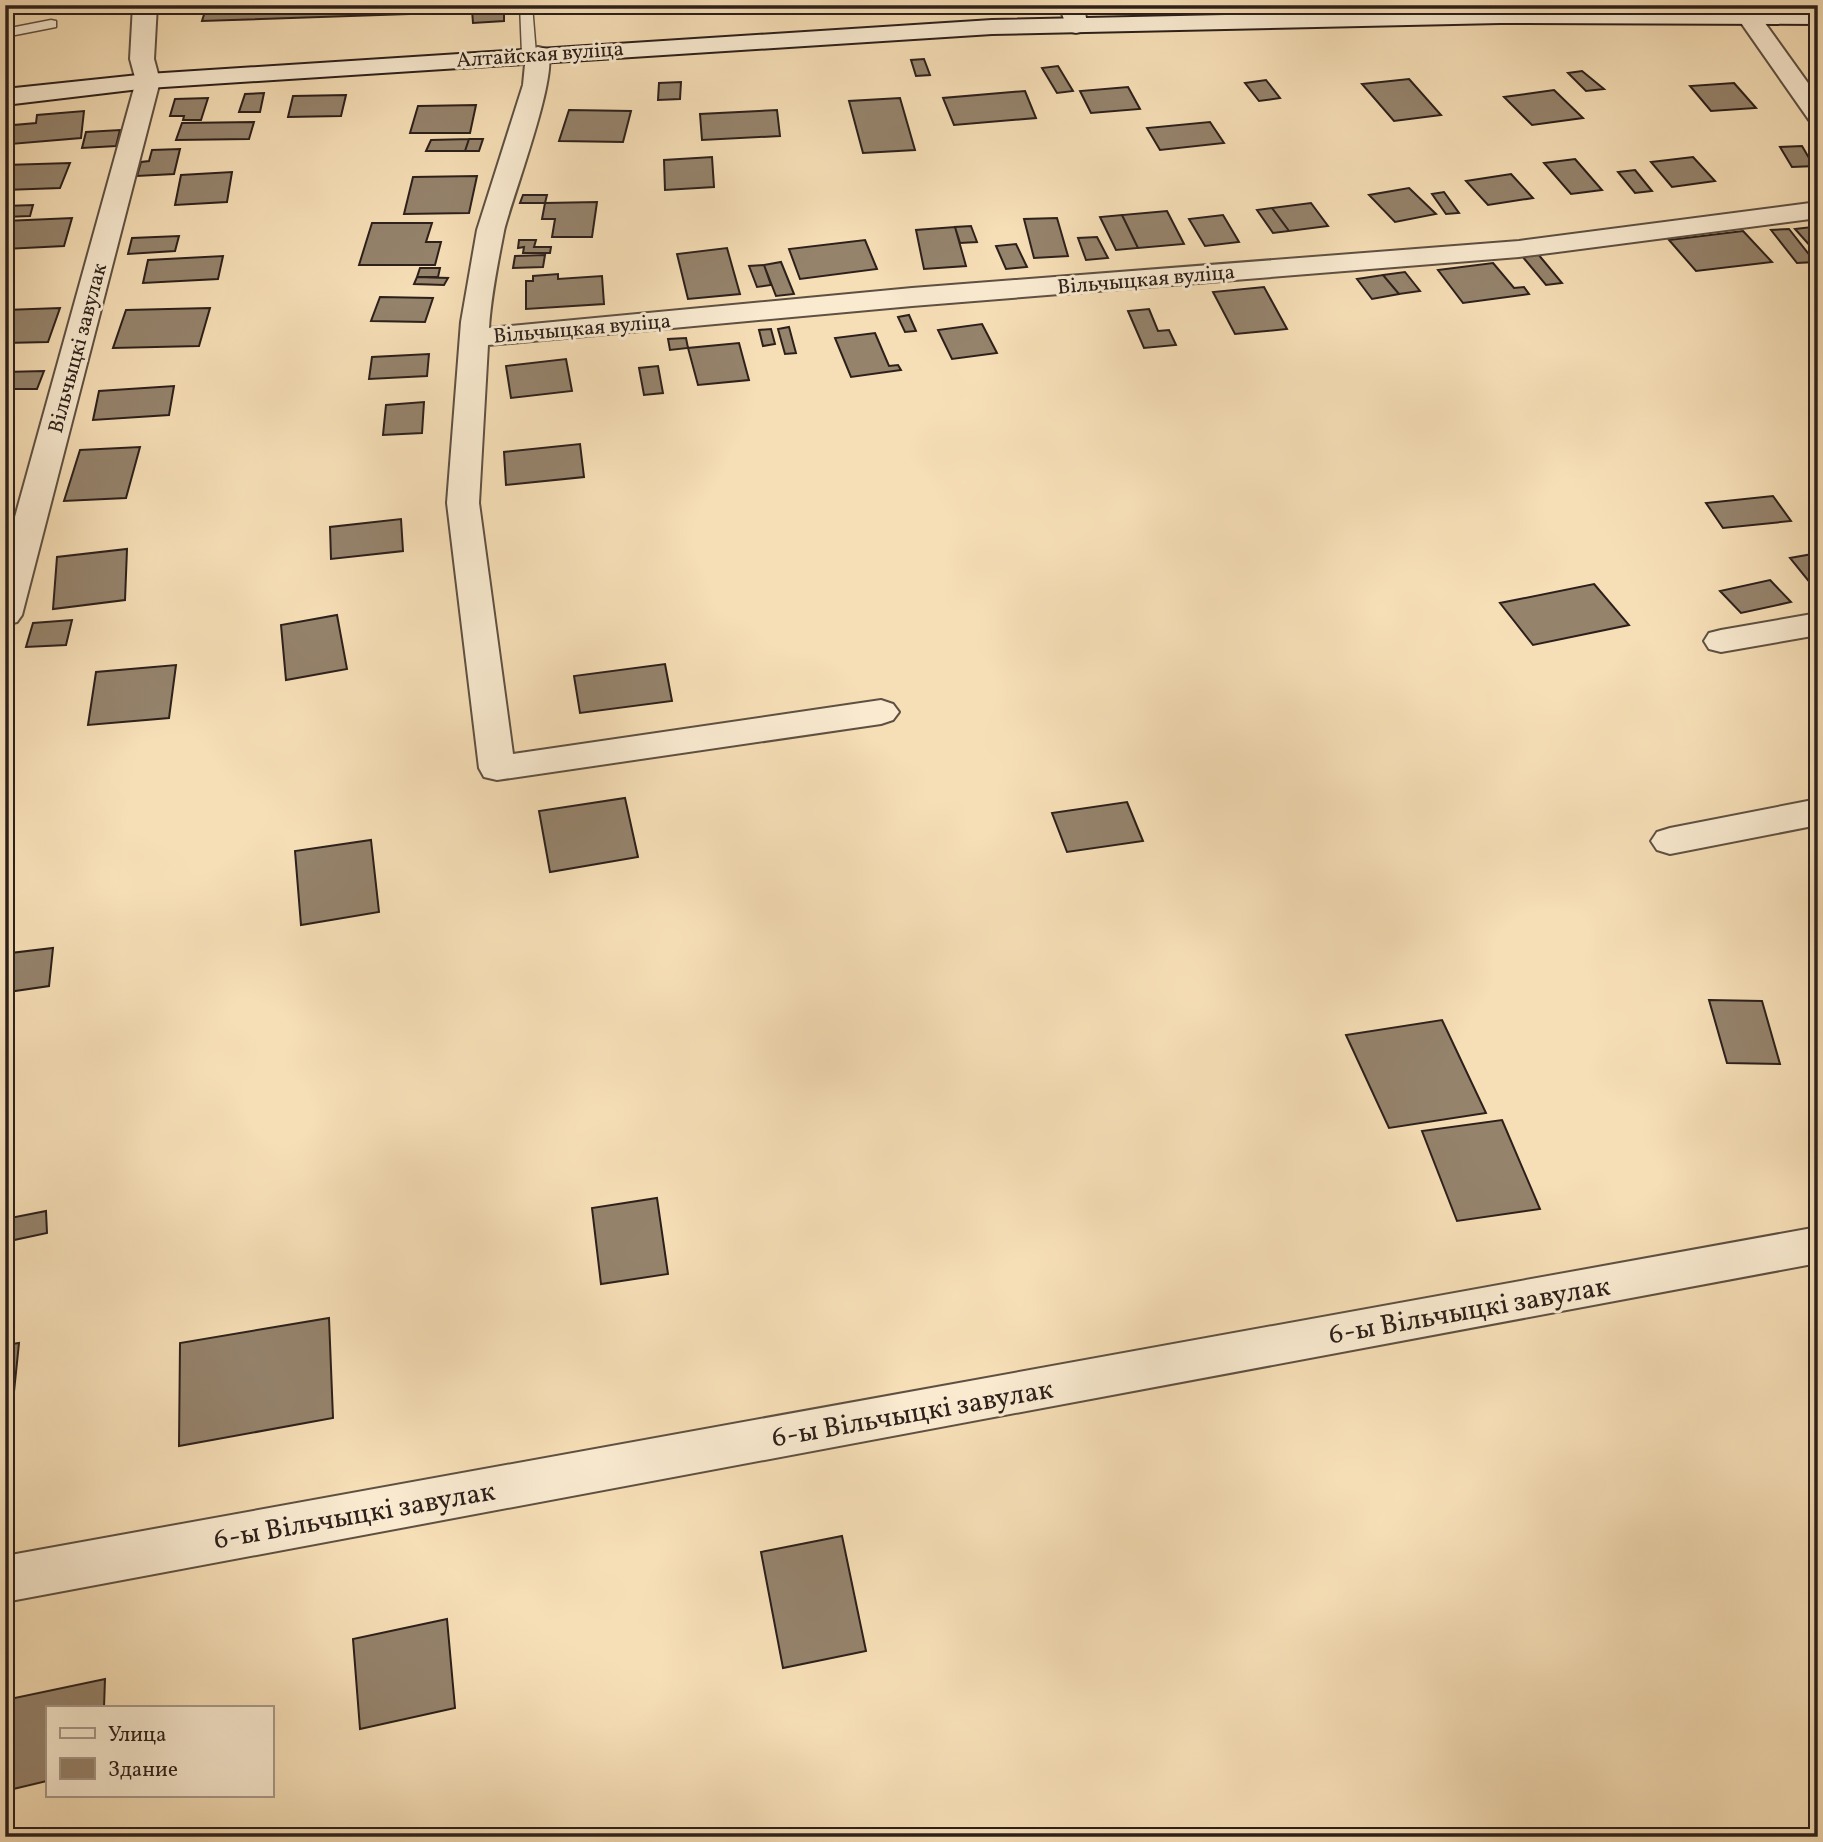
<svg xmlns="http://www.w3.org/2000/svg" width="1823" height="1842" viewBox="0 0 1823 1842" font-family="Vollkorn,serif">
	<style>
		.building { fill: #95836c; stroke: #2c201b; stroke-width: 2 }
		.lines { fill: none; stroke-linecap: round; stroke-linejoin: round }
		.service-casing { stroke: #5e5042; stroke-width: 3 }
		.minor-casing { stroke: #5e5042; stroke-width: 4 }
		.secondary-casing { stroke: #2c201b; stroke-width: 4 }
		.service { fill: #f9ead0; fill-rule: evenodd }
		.minor { fill: #f9ead0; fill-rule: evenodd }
		.secondary { fill: #f9ead0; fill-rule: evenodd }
		.labels { text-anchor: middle; stroke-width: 6; stroke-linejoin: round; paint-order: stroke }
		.far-street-label { font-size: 21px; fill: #2c201b; stroke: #f9ead0 }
		.near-street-label { font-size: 28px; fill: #2c201b; stroke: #f9ead0 }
	</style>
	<rect width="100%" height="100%" fill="#f6deb6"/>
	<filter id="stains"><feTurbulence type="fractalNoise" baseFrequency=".00286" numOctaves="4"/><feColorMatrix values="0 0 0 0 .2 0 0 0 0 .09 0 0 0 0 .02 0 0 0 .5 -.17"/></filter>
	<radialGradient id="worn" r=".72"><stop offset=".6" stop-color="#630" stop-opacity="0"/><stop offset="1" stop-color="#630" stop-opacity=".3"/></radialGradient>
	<path class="building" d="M207 5H410L409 14 202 21Z
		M504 8V21L473 23 472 10Z
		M924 59 930 75 916 76 911 60Z
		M1058 66 1073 91 1057 93 1042 68Z
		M1582 71 1604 89 1586 91 1568 73Z
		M1409 79 1441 115 1394 121 1362 84Z
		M1266 80 1280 98 1259 101 1245 83Z
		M681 82 680 99 658 100 659 83Z
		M1734 83 1756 108 1711 111 1690 86Z
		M1128 87 1140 109 1091 113 1080 91Z
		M1554 90 1583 118 1532 125 1504 97Z
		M1025 91 1036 118 954 125 943 98Z
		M264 93 260 112H239L245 94Z
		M346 95 341 116 288 117 293 96Z
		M208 98 201 120H183L184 116H170L175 99Z
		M900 98 915 150 863 153 849 101Z
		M476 105 470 133H410L418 106Z
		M569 110 631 111 623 142 559 141Z
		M777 110 780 136 702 140 700 114Z
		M84 111 81 138 11 144 14 125 36 123 37 115Z
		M254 122 249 139 176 140 182 123Z
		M1210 122 1224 143 1160 150 1147 128Z
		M120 130 116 146 82 148 86 132Z
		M469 139H483L479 151H465Z
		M469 139 465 151H426L431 140Z
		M1802 146 1809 158 1815 166 1792 167 1780 147Z
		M180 149 174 174 137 176 141 162 149 161 152 150Z
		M712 157 714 187 665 190 664 160Z
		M1693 157 1715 181 1672 187 1651 162Z
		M1575 159 1602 190 1571 194 1544 163Z
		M70 163 60 188 5 190V165Z
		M1635 170 1652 191 1635 193 1618 172Z
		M232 172 227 202 175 205 181 175Z
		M1511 174 1533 198 1488 205 1466 181Z
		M477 176 469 213 404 214 413 177Z
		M1409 188 1436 214 1395 222 1369 195Z
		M1444 192 1459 213 1446 214 1432 194Z
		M523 195H547L545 203H520Z
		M597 202 592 237H552L555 219H542L545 203Z
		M1311 203 1328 226 1289 231 1272 208Z
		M33 205 30 216 5 217V206Z
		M1272 208 1289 231 1273 233 1257 210Z
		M1167 211 1184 244 1138 248 1122 215Z
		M1122 215 1138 248 1116 250 1100 217Z
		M1223 215 1239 242 1205 246 1189 219Z
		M72 218 64 246 5 249V221Z
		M1057 218 1068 256 1034 258 1024 219Z
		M372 223H432L426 242H441L435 265H359Z
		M971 226 977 242 960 243 955 227Z
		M955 227 966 266 924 269 916 230Z
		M1812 227 1818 234V248H1812L1795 229Z
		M1789 229 1815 262 1797 263 1771 230Z
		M1743 231 1772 262 1696 271 1669 240Z
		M179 236 175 251 128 254 132 238Z
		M1097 237 1108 258 1086 260 1078 238Z
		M519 240H536L534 247H551L550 253H523L524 247 518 248Z
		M865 240 877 269 800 279 789 249Z
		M1016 244 1027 267 1006 269 996 246Z
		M727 248 740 294 688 299 677 254Z
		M1538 254 1562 283 1546 285 1522 256Z
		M545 255 543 267 513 268 515 256Z
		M223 256 218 279 143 283 148 260Z
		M781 262 794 294 776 296 764 265Z
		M1493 263 1514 288 1524 287 1529 294 1463 303 1438 270Z
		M764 265 771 285 757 287 749 266Z
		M420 268H440L438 277H417Z
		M1405 272 1420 291 1399 294 1383 275Z
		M558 274V279L602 276 604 304 526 309V281H533V276Z
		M1383 275 1399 294 1372 299 1357 279Z
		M417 277 448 278 444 285 414 284Z
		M1264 287 1287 329 1235 334 1213 292Z
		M380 297 433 298 425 322 371 321Z
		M60 308 48 342 5 343V310Z
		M210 308 199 346 113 348 126 310Z
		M1149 309 1158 331 1169 330 1176 345 1144 348 1128 311Z
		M909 315 916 331 905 332 898 317Z
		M982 324 997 353 952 359 938 330Z
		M789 327 796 353 785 354 778 329Z
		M771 329 775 344 763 346 759 330Z
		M875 333 889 366 898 365 901 370 851 377 835 338Z
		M686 338 688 348 670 350 668 339Z
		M739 343 749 380 698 385 688 348Z
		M429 354 427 376 369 379 372 357Z
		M566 359 572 391 511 398 506 366Z
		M658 366 663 393 644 395 639 368Z
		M44 371 37 389H5V372Z
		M174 386 169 415 93 420 99 391Z
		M424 402 422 433 383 435 386 405Z
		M580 444 584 477 506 485 504 452Z
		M140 447 126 498 64 501 80 450Z
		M1773 496 1791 521 1723 528 1706 503Z
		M401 519 403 551 331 559 330 527Z
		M127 549 125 600 53 609 57 557Z
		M1818 553V583L1811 584 1790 558Z
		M1770 580 1791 602 1741 613 1720 591Z
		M1594 584 1629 625 1533 645 1500 603Z
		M337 615 347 669 286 680 281 625Z
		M72 620 66 645 26 647 33 623Z
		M665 664 672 701 580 713 574 676Z
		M176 665 169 718 88 725 96 672Z
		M625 798 638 857 550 872 539 811Z
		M1127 802 1143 841 1067 852 1052 813Z
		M371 840 379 912 301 925 295 851Z
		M53 948 49 986 8 992 11 953Z
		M1709 1000 1762 1001 1780 1064 1727 1063Z
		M1442 1020 1486 1113 1389 1128 1346 1035Z
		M1502 1120 1540 1209 1457 1221 1422 1131Z
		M657 1198 668 1274 601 1284 592 1208Z
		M46 1211 47 1233 5 1242V1219Z
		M329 1318 333 1418 179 1446 180 1343Z
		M19 1343 11 1421 5 1422V1345Z
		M842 1536 866 1651 783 1668 761 1552Z
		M447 1619 455 1708 360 1729 353 1639Z
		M105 1679 104 1707H47V1781L5 1791V1700Z"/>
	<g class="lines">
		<defs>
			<path id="service" d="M520 5H532L536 54 529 58 522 54Z
				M1308 5H1321L1330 21 1328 24H1318Z
				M1402 5H1415L1426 18 1419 22 1414 21Z
				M51 20 56 21V27L5 37V29Z"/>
			<path id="minor" d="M133 5H157L154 59 160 81 22 615 17 622 5 625V553L136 81 130 59Z
				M1059 5H1083L1088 26 1084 31 1076 33 1068 31Z
				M1749 10 1757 12 1818 97V123L1809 120 1737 17 1741 12Z
				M538 47 547 49C561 70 511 200 504 231 498 262 491 296 489 328L912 288 1519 241 1818 202V218L1519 257 912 306 488 345 479 503 513 754 881 700 893 704 899 712 893 720 881 724 497 780 484 777 479 768 447 503 461 322 477 230 523 85 526 54 529 49Z
				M1818 613V635L1721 652 1709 649 1704 641 1709 633 1721 630Z
				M1818 799V825L1670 854 1657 850 1651 841 1657 832 1670 828Z
				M1818 1227V1263L5 1602V1556Z"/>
			<path id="secondary" d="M1500 9 1818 10V24L1500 23 992 34 148 88 5 105V89L148 74 992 20Z"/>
		</defs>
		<use href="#service" class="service-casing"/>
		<use href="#minor" class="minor-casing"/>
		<use href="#secondary" class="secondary-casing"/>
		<use href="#service" class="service"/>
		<use href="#minor" class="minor"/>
		<use href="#secondary" class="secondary"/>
	</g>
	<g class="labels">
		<g class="far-street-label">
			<text transform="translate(540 54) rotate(-4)" y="7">Алтайская вуліца</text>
			<text transform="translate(1146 279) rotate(-5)" y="7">Вільчыцкая вуліца</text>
			<text transform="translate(582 328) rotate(-5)" y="7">Вільчыцкая вуліца</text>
			<text transform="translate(77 348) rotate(-75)" y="7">Вільчыцкі завулак</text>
		</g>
		<g class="near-street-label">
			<text transform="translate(1469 1309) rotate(-10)" y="10">6-ы Вільчыцкі завулак</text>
			<text transform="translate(912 1412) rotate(-10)" y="10">6-ы Вільчыцкі завулак</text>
			<text transform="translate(354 1514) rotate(-10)" y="10">6-ы Вільчыцкі завулак</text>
		</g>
	</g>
	<rect width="1823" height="1842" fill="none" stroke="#f6deb6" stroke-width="28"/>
	<rect x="7" y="7" width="1809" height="1828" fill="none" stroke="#2c201b" stroke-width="3.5"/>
	<rect x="14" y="14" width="1795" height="1814" fill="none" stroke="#2c201b" stroke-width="2"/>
	<rect x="46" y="1706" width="228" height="91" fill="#f9ead0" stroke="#a79988" stroke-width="2"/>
	<rect x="60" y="1728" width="35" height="10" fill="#f9ead0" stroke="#a79988" stroke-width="2"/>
	<text x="108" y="1741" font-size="21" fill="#2c201b">Улица</text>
	<rect x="60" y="1758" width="35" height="21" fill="#95836c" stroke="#a79988" stroke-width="2"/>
	<text x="108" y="1776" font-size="21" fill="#2c201b">Здание</text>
	<rect width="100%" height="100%" filter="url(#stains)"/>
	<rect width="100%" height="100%" fill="url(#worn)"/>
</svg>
